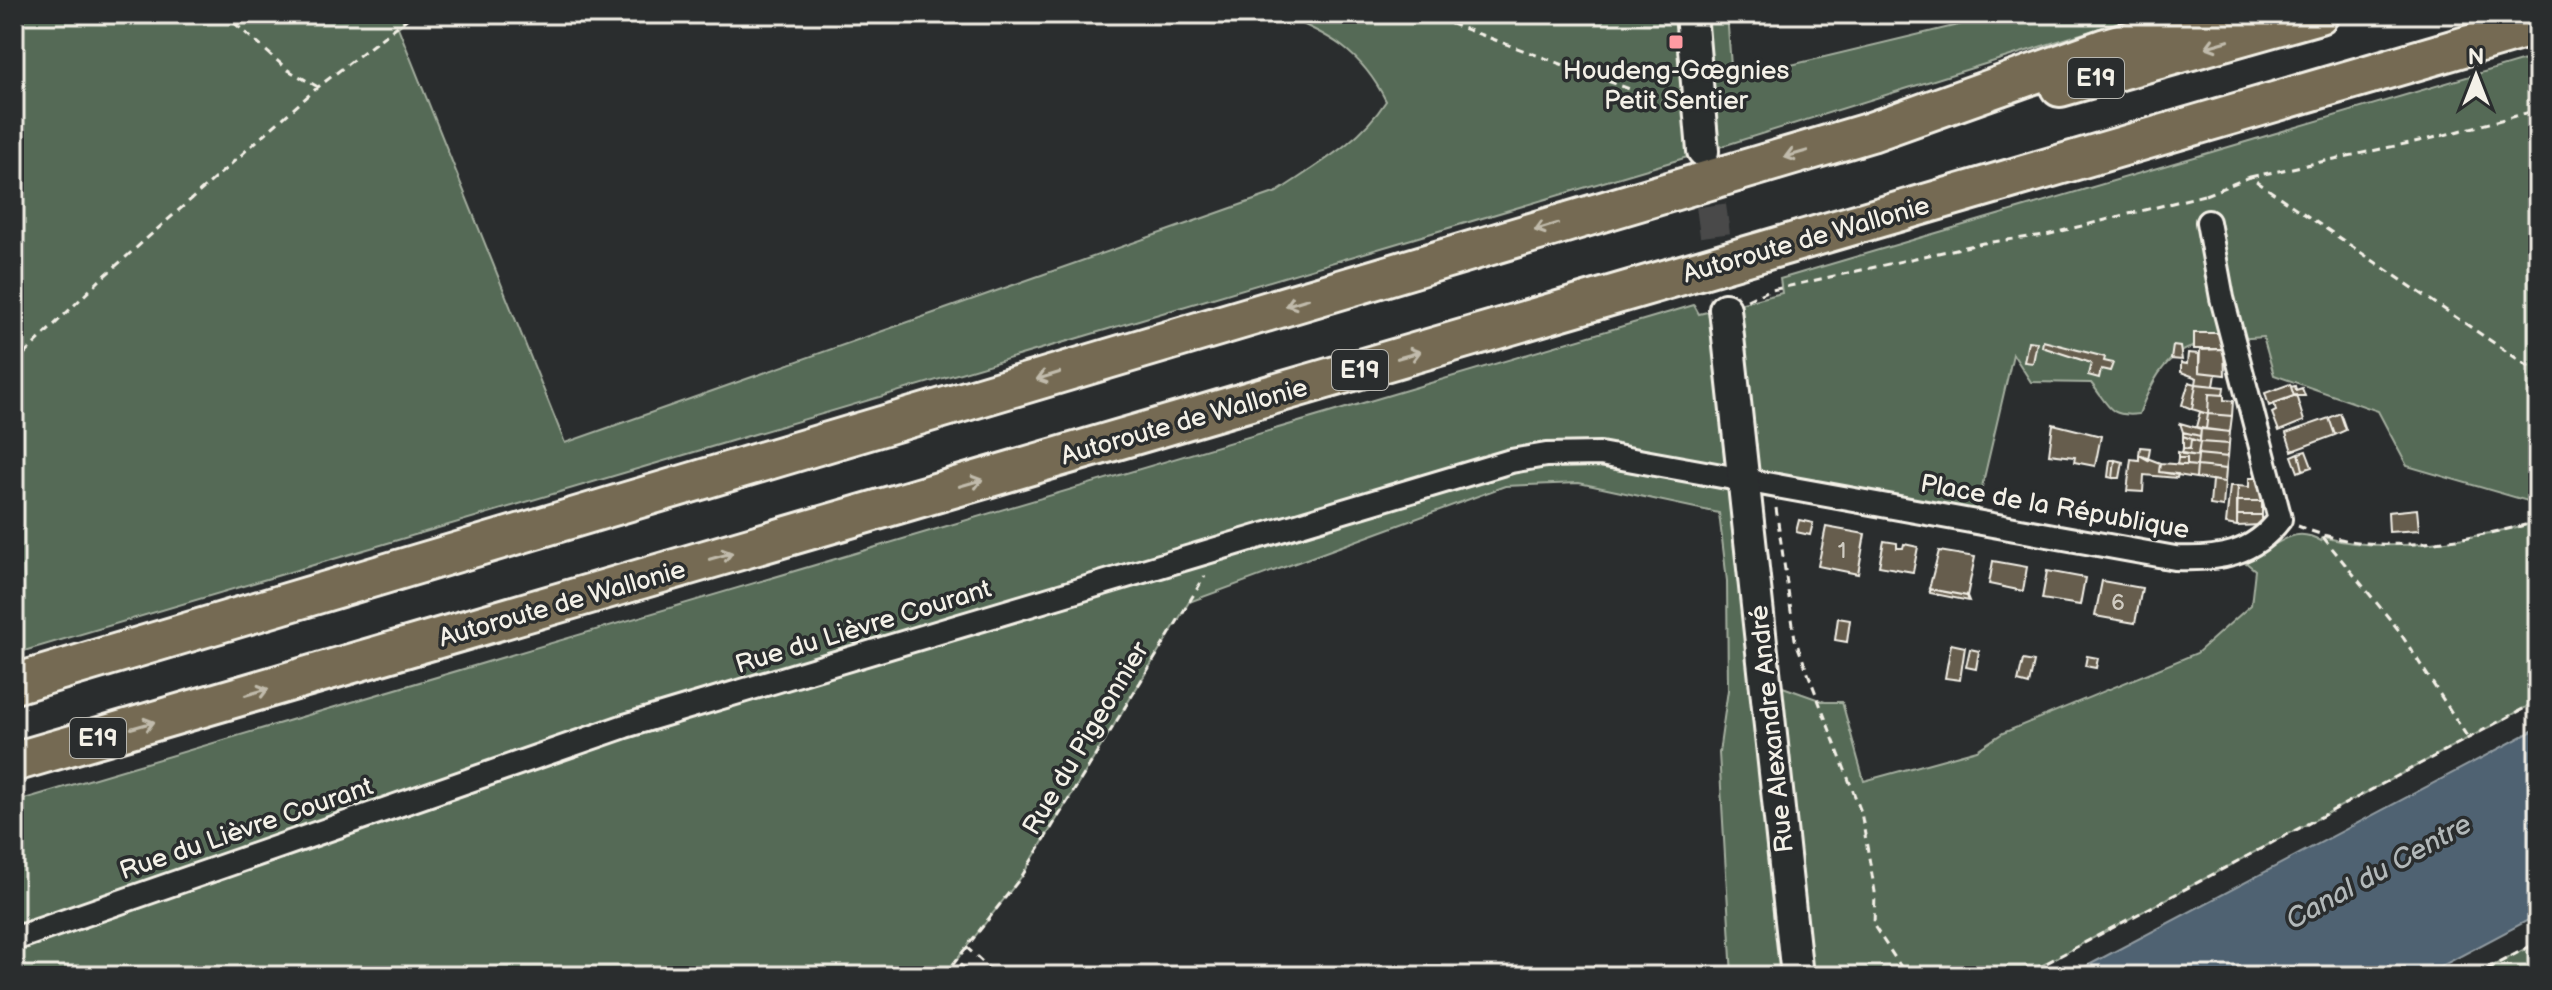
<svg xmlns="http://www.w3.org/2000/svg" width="2552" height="990" viewBox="0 0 2552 990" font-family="'Balsamiq Sans',sans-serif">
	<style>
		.green { fill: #556a56; stroke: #a4ae9f; stroke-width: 2 }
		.water { fill: #4f6272; stroke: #919ba1; stroke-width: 2 }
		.building { fill: #665d4e; stroke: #f4f1e8; stroke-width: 2 }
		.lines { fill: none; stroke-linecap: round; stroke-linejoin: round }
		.secondary-tunnel { stroke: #484a4a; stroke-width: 30; stroke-dasharray: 30 15; stroke-linecap: butt }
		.street-casing { stroke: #f4f1e8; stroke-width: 28 }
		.secondary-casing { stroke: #f4f1e8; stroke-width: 36 }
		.highway-casing { stroke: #f4f1e8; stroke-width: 44 }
		.path { stroke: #f4f1e8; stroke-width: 3; stroke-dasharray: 8 6; stroke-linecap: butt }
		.street { stroke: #2a2d2e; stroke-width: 22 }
		.secondary { stroke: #2a2d2e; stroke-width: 30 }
		.highway { stroke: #746b52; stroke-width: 38 }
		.oneway { stroke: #c1bbac }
		.poi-dot { fill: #ff9aa2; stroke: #2a2d2e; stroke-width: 3 }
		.labels { text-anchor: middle; stroke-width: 7; stroke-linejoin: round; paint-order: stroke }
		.number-label { font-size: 22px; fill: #d0ccc2 }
		.shield { fill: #2a2d2e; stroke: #b7b6b0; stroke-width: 2 }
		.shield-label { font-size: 24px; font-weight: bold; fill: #f4f1e8 }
		.poi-label { font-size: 26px; fill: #f4f1e8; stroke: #2a2d2e }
		.street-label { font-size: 26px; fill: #f4f1e8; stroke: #2a2d2e }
		.water-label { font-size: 28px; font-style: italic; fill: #b2b8b9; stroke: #2a2d2e }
	</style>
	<rect width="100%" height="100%" fill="#2a2d2e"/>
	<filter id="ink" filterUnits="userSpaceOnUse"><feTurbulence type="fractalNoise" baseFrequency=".0125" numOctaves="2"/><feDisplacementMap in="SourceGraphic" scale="16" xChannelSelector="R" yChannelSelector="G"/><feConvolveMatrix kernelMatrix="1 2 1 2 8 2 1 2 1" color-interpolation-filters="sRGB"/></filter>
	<g filter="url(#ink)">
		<path class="green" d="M14 14H413L398 27 565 443 1277 192C1317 165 1360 142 1386 101 1361 51 1329 34 1279 14H1727L1732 79 2004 14H2145L1681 159 14 654Z
			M2538 56V504L2407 466 2378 411 2274 375 2263 337C2192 343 2167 340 2139 414 2108 418 2109 405 2091 383L2031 382 2013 354 1974 521 1744 482 1766 681 1825 702H1842L1864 781 1977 750 2003 733 2197 653 2251 605 2255 570 2234 553 2266 537 2270 547C2289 536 2301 529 2321 541L2323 537C2394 556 2468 539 2538 522V701L2022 976H1732L1719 753 1728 690 1727 581 1719 513 1579 483 1505 486 1189 602 1022 876 944 976H14V802L1694 305 1699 314 1782 293 1780 279Z
			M2538 942V976H2474Z"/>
		<path class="water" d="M2538 728V915L2423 976H2068Z"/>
		<path class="building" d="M2194 333H2224V349H2194Z
			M2028 341 2037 342 2033 363 2024 362Z
			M2043 341 2105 357 2104 361 2113 363 2110 371 2101 369 2099 378 2088 375 2091 363 2042 347Z
			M2173 346 2180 347 2182 360 2171 359Z
			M2224 349 2225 375 2199 372 2200 350Z
			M2188 353 2199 354V372L2216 374 2214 386 2196 384 2197 378 2181 372V363L2187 364Z
			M2189 382 2196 384 2192 409 2182 405Z
			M2196 384 2224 387 2223 395 2209 394 2208 414 2192 409Z
			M2290 384 2294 396 2269 406 2265 393Z
			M2295 386 2296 390 2302 388 2305 396H2294L2291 387Z
			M2209 394 2224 395V400L2233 401 2232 416 2208 414Z
			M2296 395 2304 421 2279 431 2272 413 2276 411 2274 403Z
			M2200 412 2208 414 2206 429 2196 427Z
			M2340 413 2346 430 2335 435 2329 418Z
			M2208 414 2232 416 2230 432 2206 429Z
			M2329 418 2335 435 2292 451 2286 433Z
			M2180 423 2201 429 2200 436 2183 432Z
			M2053 424 2101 436 2095 466 2074 462 2075 457 2049 454Z
			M2201 429 2230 432 2229 444 2200 442Z
			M2183 432 2200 436V442L2183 436Z
			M2183 436 2191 439 2190 449 2183 448Z
			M2191 439 2200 442 2198 456 2182 454 2183 448 2190 449Z
			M2200 442 2229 444 2228 457 2198 454Z
			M2140 447 2150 448 2148 460 2139 455Z
			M2306 451 2312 467 2303 470 2299 453Z
			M2178 452 2198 456 2197 466 2187 465V458H2178Z
			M2299 453 2303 470 2298 472 2292 456Z
			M2198 454 2228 457 2226 469 2197 466Z
			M2139 455 2160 463 2159 472 2178 474 2177 478 2144 475 2143 492 2127 491 2131 459 2139 460Z
			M2178 458H2187V465H2177Z
			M2110 460H2115L2113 478 2108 477Z
			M2115 460 2123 462 2120 478H2113Z
			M2160 463 2197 466 2196 478 2159 472Z
			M2197 466 2226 469 2225 482 2196 478Z
			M2249 478H2260L2262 501H2237L2238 486 2249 487Z
			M2212 480 2225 482 2223 507 2210 505Z
			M2230 486H2238L2237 526 2226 524Z
			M2237 501H2262V515H2237Z
			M2417 509 2419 530 2389 532 2388 512Z
			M2237 515H2262V525L2237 526Z
			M1799 520 1813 523 1810 535 1796 532Z
			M1826 527 1865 534 1858 574 1818 566Z
			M1884 541 1897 543V548H1903L1904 544 1918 547 1913 572 1879 566Z
			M1939 551 1975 557 1967 596 1929 589Z
			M1993 561 2027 567 2023 591 1989 584Z
			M2047 571 2085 578 2080 605 2042 599Z
			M2102 581 2142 588 2135 623 2095 616Z
			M1929 589 1967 596 1969 601 1930 593Z
			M1838 618 1850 620 1847 642 1835 640Z
			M1951 644 1965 647 1960 680 1945 678Z
			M1970 649 1979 651 1976 669 1966 667Z
			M2087 656 2098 658 2096 668 2085 666Z
			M2023 660 2034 662 2029 685 2018 682Z
			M961 965 974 976H952Z"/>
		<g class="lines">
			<path class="secondary-tunnel" d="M1705 161 1725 309"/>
			<defs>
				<path id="street" d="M14 939 625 726 1511 461 1546 455 1600 454 2175 558C2218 560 2253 555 2280 519L2222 298 2208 222"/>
				<path id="secondary" d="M1691 14 1703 151
					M1725 309 1797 976"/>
				<path id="highway" d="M2060 87 2319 14
					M14 684 1871 132 2106 48 2222 14
					M14 762 2538 25"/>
			</defs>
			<use href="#street" class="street-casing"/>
			<use href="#secondary" class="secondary-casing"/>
			<use href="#highway" class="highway-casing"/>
			<path class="path" d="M224 14 288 70 318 87
				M1424 14 1676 106
				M2250 177 2433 138 2538 110
				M2205 195 2250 177 2538 373
				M1747 300 1767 291 1983 243 2046 235 2204 195
				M14 364 101 279 318 87 413 14
				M1776 508 1795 639 1861 812 1875 892 1874 926 1907 976
				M2298 526C2377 559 2458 541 2538 522
				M2323 537 2397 628 2468 738
				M966 947 998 976
				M944 976 1022 876 1205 576
				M2022 976 2538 701
				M2474 976 2538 942"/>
			<use href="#street" class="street"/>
			<use href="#secondary" class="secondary"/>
			<use href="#highway" class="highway"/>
		</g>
		<defs><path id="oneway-shaft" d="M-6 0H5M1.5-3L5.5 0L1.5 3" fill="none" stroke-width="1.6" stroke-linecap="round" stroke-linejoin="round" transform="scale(2)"/></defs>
		<g class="oneway">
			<use href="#oneway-shaft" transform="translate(2217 44) rotate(164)"/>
			<use href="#oneway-shaft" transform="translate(1796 154) rotate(164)"/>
			<use href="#oneway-shaft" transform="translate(1546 227) rotate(163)"/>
			<use href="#oneway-shaft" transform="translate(1297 302) rotate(163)"/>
			<use href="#oneway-shaft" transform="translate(1409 355) rotate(-16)"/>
			<use href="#oneway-shaft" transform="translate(1048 376) rotate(163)"/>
			<use href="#oneway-shaft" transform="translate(971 483) rotate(-16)"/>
			<use href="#oneway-shaft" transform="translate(721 556) rotate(-16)"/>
			<use href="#oneway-shaft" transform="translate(257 692) rotate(-16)"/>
			<use href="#oneway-shaft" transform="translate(143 725) rotate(-16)"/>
		</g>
	</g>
	<rect class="poi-dot" x="1668" y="34" width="16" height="16" rx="4"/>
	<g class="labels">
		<g class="number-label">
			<text x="1842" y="558">1</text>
			<text x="2118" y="610">6</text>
		</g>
		<g class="shield">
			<rect x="2068" y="58" width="56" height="40" rx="6"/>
			<rect x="1332" y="350" width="56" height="40" rx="6"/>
			<rect x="70" y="718" width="56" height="40" rx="6"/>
		</g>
		<g class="shield-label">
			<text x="2096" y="86">E19</text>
			<text x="1360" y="378">E19</text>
			<text x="98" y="746">E19</text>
		</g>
		<g class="poi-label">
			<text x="1676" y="79">Houdeng-Gœgnies<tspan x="1676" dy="30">Petit Sentier</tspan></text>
		</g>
		<g class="street-label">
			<text transform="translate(1806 239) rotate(-16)" y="9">Autoroute de Wallonie</text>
			<text transform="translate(1184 421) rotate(-16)" y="9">Autoroute de Wallonie</text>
			<text transform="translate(2055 506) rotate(10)" y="9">Place de la République</text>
			<text transform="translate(562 603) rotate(-16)" y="9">Autoroute de Wallonie</text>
			<text transform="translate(863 626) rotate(-17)" y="9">Rue du Lièvre Courant</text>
			<text transform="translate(1771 729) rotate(-96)" y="9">Rue Alexandre André</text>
			<text transform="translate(1085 738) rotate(-59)" y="9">Rue du Pigeonnier</text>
			<text transform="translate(246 828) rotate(-19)" y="9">Rue du Lièvre Courant</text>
		</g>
		<g class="water-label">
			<text transform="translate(2378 871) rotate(-29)" y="10">Canal du Centre</text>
		</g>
	</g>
	<rect width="2552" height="990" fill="none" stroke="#2a2d2e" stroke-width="48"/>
	<rect x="24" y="24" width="2504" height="942" fill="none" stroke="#f4f1e8" stroke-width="3" filter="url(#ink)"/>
	<g transform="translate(2476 76)" stroke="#2a2d2e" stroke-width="6" paint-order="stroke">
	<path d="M0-6L14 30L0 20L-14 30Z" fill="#f4f1e8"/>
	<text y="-12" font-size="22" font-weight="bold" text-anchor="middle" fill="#f4f1e8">N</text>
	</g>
</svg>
